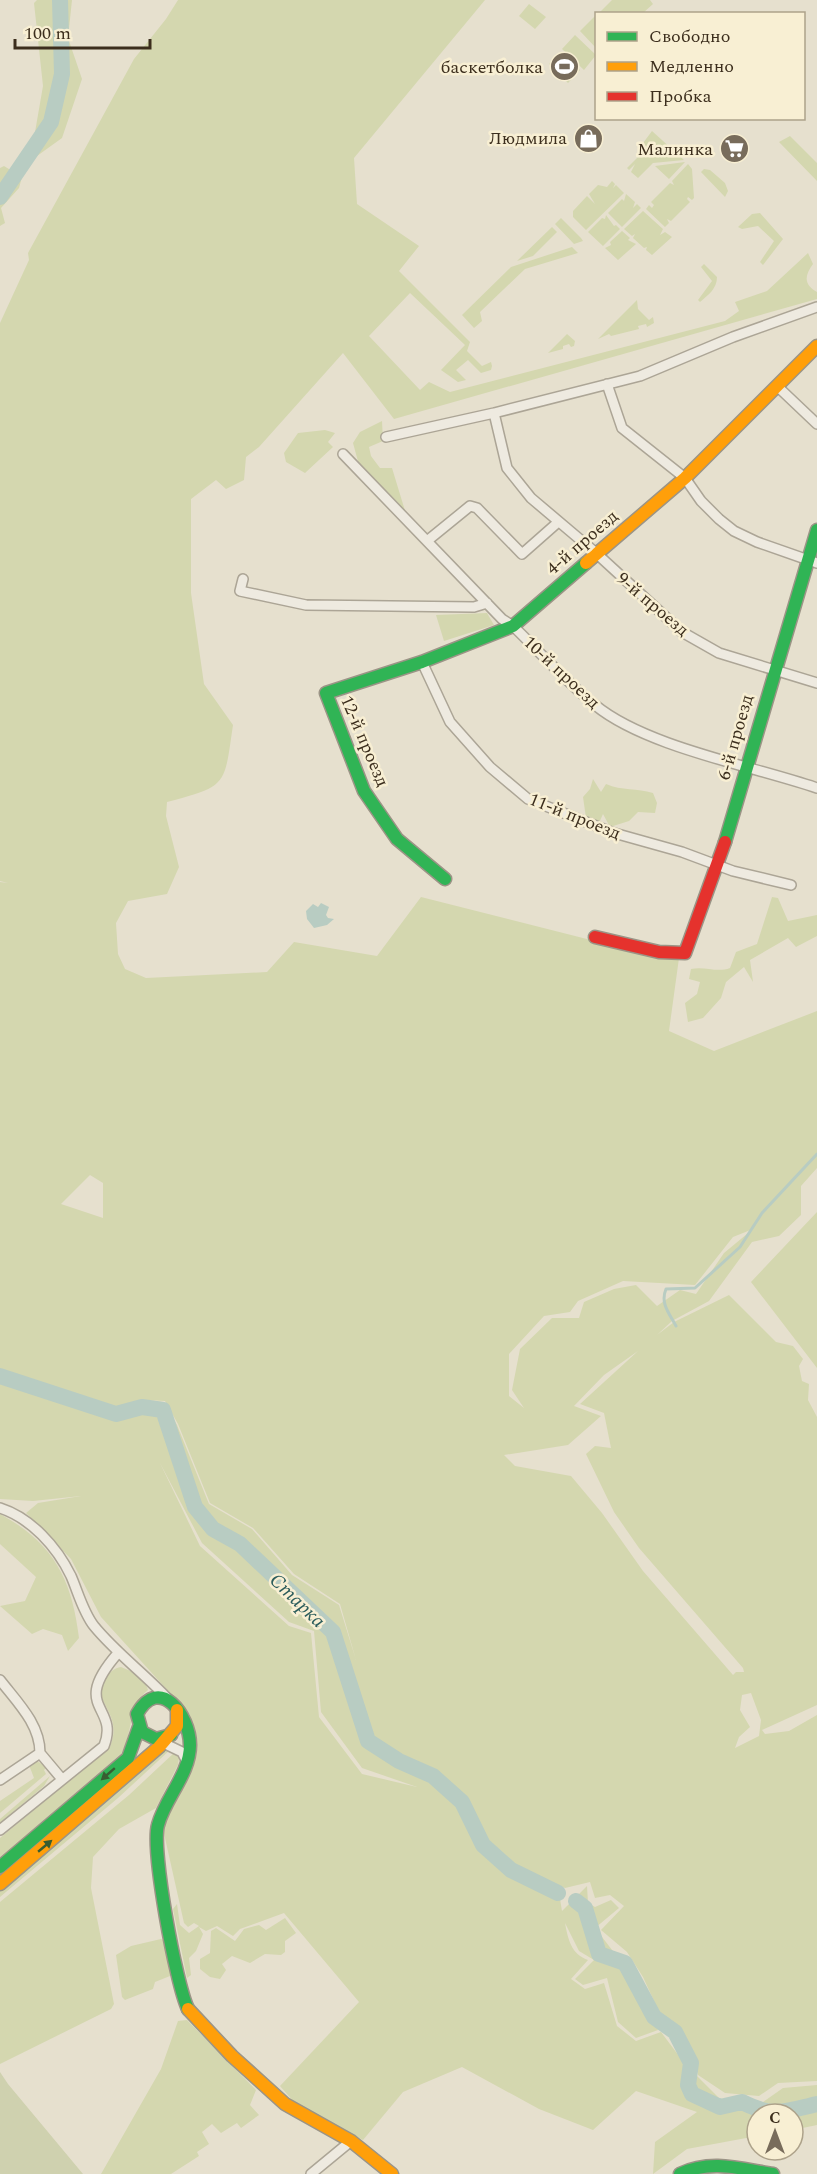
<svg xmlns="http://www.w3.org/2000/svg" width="817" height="2174" viewBox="0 0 817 2174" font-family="Spectral,serif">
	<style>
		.green { fill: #d4d7af; fill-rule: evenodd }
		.cemetery { fill: #cfd1af }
		.water { fill: #b8ccc2 }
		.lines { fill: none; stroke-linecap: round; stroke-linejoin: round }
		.stream { stroke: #b8ccc2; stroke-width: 3 }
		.river { stroke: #b8ccc2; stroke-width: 16 }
		.street-casing { stroke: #aca596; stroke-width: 12 }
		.fast-casing { stroke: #9b9486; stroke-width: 15 }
		.slow-casing { stroke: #9b9486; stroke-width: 15 }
		.jam-casing { stroke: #9b9486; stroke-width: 15 }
		.street { stroke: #eeeae0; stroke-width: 9 }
		.fast { stroke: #30b455; stroke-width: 12 }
		.slow { stroke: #ff9f0a; stroke-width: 12 }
		.jam { stroke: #e5322d; stroke-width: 12 }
		.oneway { fill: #385d31 }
		.labels { text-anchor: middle; stroke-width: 5; stroke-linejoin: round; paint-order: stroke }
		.poi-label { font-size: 18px; fill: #3c2e1d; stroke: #f8efd3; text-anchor: end }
		.street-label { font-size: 18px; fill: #3c2e1d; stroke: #f8efd3 }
		.water-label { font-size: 20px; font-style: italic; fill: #2c5d5c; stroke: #f8efd3 }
	</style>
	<rect width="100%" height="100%" fill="#e6e0ce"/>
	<path class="green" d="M37 0H72L68 38 82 79 62 138 30 161 43 86 34 3Z
		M178 0H485L354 158 357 204 419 246 399 271 470 342 467 351 482 366 491 362 492 366 491 370 481 373 468 360 456 370 466 380 458 382 441 370 465 345 410 293 369 336 420 390 429 382 450 392 725 321 739 311 735 302 767 291 808 253 813 264C804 276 804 285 817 292V299L394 419 343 353 259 447 246 457 244 480 226 489 216 480 191 499V593L204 684 233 725C224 786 228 786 167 802L166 816 179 867 167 894 128 901 116 923 118 954 125 969 146 978 267 972 294 942 377 956 421 897 646 954 679 958 669 1031 714 1051 817 1011V1168L801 1186V1215L779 1236 752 1242 709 1301 672 1321 657 1335 674 1322 729 1295 776 1342 793 1346 803 1359 799 1366 802 1381 809 1384 808 1400 817 1417V1705L762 1730 765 1734 789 1731 817 1715V2081L778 2083 759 2096 725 2093 698 2075 695 2060 680 2027 659 2012 643 1977 627 1952 601 1930 624 1906 610 1895 595 1898 590 1882 565 1888 558 1885 554 1896 560 1899 562 1911 587 1886 588 1903 595 1907 611 1900 619 1908 595 1928 616 1955 628 1959 651 2003 658 2030 636 2038 618 2022 607 1978 583 1985 575 1979 594 1960 579 1951 565 1923C568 1939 571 1954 588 1960L571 1979 585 1989 604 1983 617 2026 636 2041 661 2032 685 2064 720 2099 763 2102 783 2088 817 2085V2125L793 2130V2114H757V2136L687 2149 653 2174 655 2142 697 2112 636 2091 593 2130 539 2109 462 2067 403 2092 363 2140 294 2102 280 2086 359 2002 284 1913 240 1929 233 1936 217 1926 206 1931 199 1927 203 1934 196 1951 189 1958 191 1975 187 1978 173 1909 177 1904 180 1925 189 1933 199 1926 194 1923 188 1927 184 1923 163 1829 195 1752 190 1715 101 1617 71 1559 26 1513 38 1503 81 1496 33 1501 0 1499V882L8 883 0 881V323L29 260 28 253 134 59 166 19ZM90 1175 103 1183V1218L61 1204ZM753 1229 724 1253 696 1294 680 1290 657 1306 636 1285 614 1289 584 1302 579 1318H552L520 1349 512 1390 524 1408 509 1396V1354L544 1316 570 1312 578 1301 623 1281 695 1285 733 1237ZM638 1351 580 1404 604 1413 611 1448 595 1446 586 1454 614 1512 639 1548 743 1668 744 1672H736L733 1675 643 1571 602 1513 571 1476 515 1466 504 1455 568 1445 601 1416 574 1406 604 1375ZM146 1400 165 1401 178 1424 210 1503 253 1528 294 1574 340 1604 356 1660 339 1605 292 1575 252 1529 209 1504 177 1425 164 1402ZM160 1463 202 1543 289 1622 314 1631 321 1712 362 1768 417 1787 362 1774 319 1717 311 1633 289 1626 200 1546ZM751 1693 761 1720 759 1736 735 1748 739 1737 750 1727 740 1710 742 1695Z
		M612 0H650L653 4 643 13H599Z
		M529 4 546 17 535 29 519 16Z
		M596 15V48L580 31Z
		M575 35 596 55 584 70 562 49Z
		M561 52 580 70 568 83 549 64Z
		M652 131 684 160 653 163 638 178 631 172 635 164 629 170 627 168 645 150 648 151 643 143Z
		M790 136 817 163V181L779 142Z
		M685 162 669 179 655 166Z
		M688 164 692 169 694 198 692 200 688 197 687 199 690 202 671 221 667 219 669 223 665 227 646 209 649 205 652 208 654 205 651 202 670 183 674 185 672 181Z
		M4 166 22 177 19 188 1 208 5 223 0 226V168Z
		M704 169 710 170 725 183 728 191 725 197 701 172Z
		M612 181 615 184 613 188 616 185 624 193 586 230 573 217V211L587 196 595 204 589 194 598 185 607 187Z
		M626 194 635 202 633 208 637 204 641 208 622 227 608 213 622 199 624 201Z
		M643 211 663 229 660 235 665 232 672 237 652 255 646 250 647 247 644 248 633 238 635 234 632 236 624 229Z
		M760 213 783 239 763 265 760 262 774 241 758 226 742 229 738 227 752 214Z
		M606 215 614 226 616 225 620 229 603 246 588 232 602 218 605 219Z
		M561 218 581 238 583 241 574 244 555 224Z
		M552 227 557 232 533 256 517 261Z
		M622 231 630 238 628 240 636 244 618 260 605 248 611 245 610 242Z
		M572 247 578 253 525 269 480 312 482 321 474 328 462 315 511 267Z
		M704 264 717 277C717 289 708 295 700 302L698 300 712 281 701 267Z
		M637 300 638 309 649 320 653 317 654 323 647 327 646 324 638 326 639 329 611 336 609 334 598 339Z
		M567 334 575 341 574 346 571 347 569 344 563 346V349L548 353Z
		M382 421 383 441 369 447 371 456 380 468H392L406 514 359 465 353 443 360 432Z
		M325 430 335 433 328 442 333 447 305 473 286 462 284 453 298 433Z
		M487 613 494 625 444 641 436 615Z
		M593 779 601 792 606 784C622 791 637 788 653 793L657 803 655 813 638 812 629 821 610 827 603 814 599 823 586 818 583 797 590 789Z
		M772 897 778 898 788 921 817 915V936L796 947 788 938 750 960 753 982 744 967 726 982 721 998 703 1018 688 1022 685 1003 697 994 700 982 689 979 691 969C705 966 717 973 730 968L736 952 757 944Z
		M817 1212V1368L751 1282Z
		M0 1514C54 1543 72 1580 79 1638L68 1651 62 1635 43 1629 32 1634 0 1606 25 1601 36 1577 0 1544Z
		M121 1667C132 1671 145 1678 148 1690 127 1707 134 1732 121 1754L0 1858V1838L110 1747C119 1724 109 1714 100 1694 103 1682 108 1669 121 1667Z
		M171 1749 118 1798 0 1897V1890L165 1750Z
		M175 1752 179 1758 178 1765 156 1808 119 1829 93 1857 91 1888 114 2004 111 2009 0 2064V1902L129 1795Z
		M37 1761 47 1767 44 1770 46 1774 0 1813V1801L34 1778 29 1765Z
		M50 1776 44 1786 0 1823V1819Z
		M285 1918 296 1933 285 1941V1952L281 1955 265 1954 250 1963 232 1956 222 1964 226 1970 220 1979 210 1977 200 1969V1959L210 1953 211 1931 216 1928 235 1941 244 1929 259 1925 266 1930Z
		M161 1939 167 1942 173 1971 170 1976 155 1982 153 1989 125 2000 122 1997 116 1955 131 1946Z
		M187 2020 256 2090 250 2105 259 2115 241 2128 237 2123 221 2133 212 2124 202 2132 209 2144 197 2152 199 2156 171 2174H101L161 2069 178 2021Z"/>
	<path class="cemetery" d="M0 2072 8 2084 83 2174H0Z"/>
	<path class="water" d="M321 903 329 907 326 915 328 918 334 919 327 925 314 928 307 919 306 911 313 904 318 907Z"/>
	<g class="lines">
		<path class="stream" d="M676 1326C669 1313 660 1303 666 1289L695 1288 740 1247 762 1213 817 1154"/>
		<path class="river" d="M0 197 51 122 62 74 60 0
			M0 1376 116 1414 142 1407 163 1410 195 1507 213 1529 240 1544 333 1632 368 1741 399 1761 433 1776 462 1802 483 1845 511 1870 558 1893
			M576 1901 585 1908 599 1954 625 1963 654 2017 675 2032 691 2063 688 2085 692 2094 720 2107 742 2102C774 2118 783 2112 817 2104"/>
		<defs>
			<path id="street" d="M607 384 622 428 685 478 701 501 719 519 734 531 757 542 817 563
				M777 386 817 424
				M494 413 507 468 531 498 596 553 682 632 719 653 817 683
				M386 437 494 413 640 376 733 337 817 307
				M343 454 502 619 513 626C540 652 566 682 595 705 646 747 753 766 817 788
				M427 541 470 506 477 508 522 554 556 524
				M243 579 240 591 306 605 474 607 487 603
				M422 662 450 722 490 767 528 799 614 833 682 852 733 871 791 885
				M0 1508C31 1518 57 1547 71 1576 78 1592 83 1612 94 1626 116 1653 145 1674 169 1700
				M0 1680C17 1702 40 1724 40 1753
				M157 1740 182 1752 187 1762
				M0 1780 40 1753 61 1778
				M0 1830 104 1746C120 1705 69 1709 118 1653
				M311 2174 351 2141"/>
			<path id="fast" d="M725 842 817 530
				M445 879 397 839 364 791 326 693 422 662 513 626 586 563
				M171 1735 156 1739 142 1732 137 1714C159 1674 190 1715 190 1745 190 1774 165 1798 158 1825 151 1849 176 1984 188 2009
				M0 1867 128 1758 139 1727
				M680 2174C711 2159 741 2169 773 2174"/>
			<path id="slow" d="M586 563 685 478 817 346
				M0 1884 159 1747 177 1726V1710
				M188 2009 232 2056 285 2104 351 2141 392 2174"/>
			<path id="jam" d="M595 937 659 952 685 953 725 842"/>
		</defs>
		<use href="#street" class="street-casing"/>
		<use href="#fast" class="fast-casing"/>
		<use href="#slow" class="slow-casing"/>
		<use href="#jam" class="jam-casing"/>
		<use href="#street" class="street"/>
		<use href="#fast" class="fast"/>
		<use href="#slow" class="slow"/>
		<use href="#jam" class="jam"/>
	</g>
	<defs><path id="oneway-solid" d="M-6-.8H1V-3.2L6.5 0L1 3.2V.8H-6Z" transform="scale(1.5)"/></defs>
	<g class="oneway">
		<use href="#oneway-solid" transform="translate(108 1774) rotate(139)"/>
		<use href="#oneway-solid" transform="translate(45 1846) rotate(-40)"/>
	</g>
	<defs>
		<symbol id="stadium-disc" viewBox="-11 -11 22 22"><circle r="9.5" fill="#786c5b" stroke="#f8efd3"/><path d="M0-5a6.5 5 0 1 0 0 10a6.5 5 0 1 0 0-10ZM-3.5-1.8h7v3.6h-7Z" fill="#fff"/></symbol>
		<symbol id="shop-disc" viewBox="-11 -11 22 22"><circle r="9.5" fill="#786c5b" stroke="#f8efd3"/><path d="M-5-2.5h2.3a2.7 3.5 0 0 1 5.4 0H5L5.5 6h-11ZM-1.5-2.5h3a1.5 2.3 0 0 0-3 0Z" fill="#fff"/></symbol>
		<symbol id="supermarket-disc" viewBox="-11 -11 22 22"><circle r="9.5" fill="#786c5b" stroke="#f8efd3"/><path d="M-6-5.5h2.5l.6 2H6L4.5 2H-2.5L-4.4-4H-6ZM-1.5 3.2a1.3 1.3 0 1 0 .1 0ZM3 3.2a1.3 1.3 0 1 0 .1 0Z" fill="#fff"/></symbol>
	</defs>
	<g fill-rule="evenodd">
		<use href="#stadium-disc" x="548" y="50" width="33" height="33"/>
		<use href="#shop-disc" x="572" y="122" width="33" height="33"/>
		<use href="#supermarket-disc" x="718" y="132" width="33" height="33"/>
	</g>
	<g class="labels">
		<g class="poi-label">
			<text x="543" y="73">баскетболка</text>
			<text x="567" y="144">Людмила</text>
			<text x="713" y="155">Малинка</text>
		</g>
		<g class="street-label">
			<text transform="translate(582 542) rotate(-41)" y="6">4-й проезд</text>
			<text transform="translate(653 604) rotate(40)" y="6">9-й проезд</text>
			<text transform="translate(562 672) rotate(43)" y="6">10-й проезд</text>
			<text transform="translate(735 737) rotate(-74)" y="6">6-й проезд</text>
			<text transform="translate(365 741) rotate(67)" y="6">12-й проезд</text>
			<text transform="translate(575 816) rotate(22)" y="6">11-й проезд</text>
		</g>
		<g class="water-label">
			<text transform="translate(298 1600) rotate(44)" y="7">Старка</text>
		</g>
	</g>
	<rect x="595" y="12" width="210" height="108" fill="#f8efd3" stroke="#ada28a" stroke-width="1.5"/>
	<rect x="607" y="32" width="30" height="9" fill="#30b455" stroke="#ada28a" stroke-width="1.5"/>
	<text x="649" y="42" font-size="18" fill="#3c2e1d">Свободно</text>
	<rect x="607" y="62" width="30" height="9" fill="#ff9f0a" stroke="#ada28a" stroke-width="1.5"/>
	<text x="649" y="72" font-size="18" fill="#3c2e1d">Медленно</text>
	<rect x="607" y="92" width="30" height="9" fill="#e5322d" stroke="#ada28a" stroke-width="1.5"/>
	<text x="649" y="102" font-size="18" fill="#3c2e1d">Пробка</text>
	<g transform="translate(775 2132)"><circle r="28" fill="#f8efd3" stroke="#ada28a" stroke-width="1.5"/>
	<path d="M0-4.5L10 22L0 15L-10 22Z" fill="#786c5b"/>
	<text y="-9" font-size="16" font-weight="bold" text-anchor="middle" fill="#3c2e1d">С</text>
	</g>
	<path d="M15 39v9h135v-9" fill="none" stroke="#3c2e1d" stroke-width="3"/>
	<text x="24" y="39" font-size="18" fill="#3c2e1d" stroke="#f8efd3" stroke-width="4.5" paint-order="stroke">100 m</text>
</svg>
